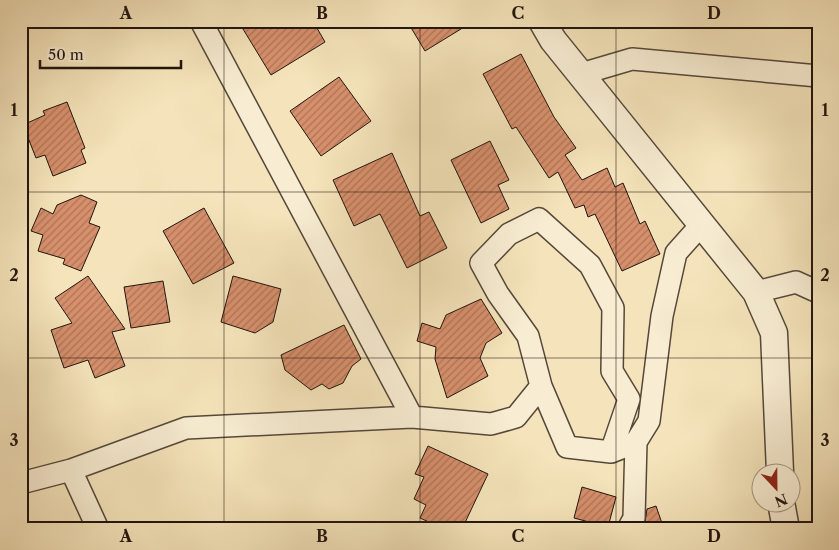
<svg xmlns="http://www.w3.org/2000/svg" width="839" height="550" viewBox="0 0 839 550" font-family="'Libre Caslon Text',serif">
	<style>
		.building { fill: url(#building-hatch); stroke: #20140f }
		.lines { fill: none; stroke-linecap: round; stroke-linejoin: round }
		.minor-casing { stroke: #55483a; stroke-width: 24 }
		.tertiary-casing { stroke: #55483a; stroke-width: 29 }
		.minor { stroke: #f8edd3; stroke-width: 21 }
		.tertiary { stroke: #f8edd3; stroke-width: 26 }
		.grid { fill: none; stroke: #20140f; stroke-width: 1; stroke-opacity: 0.55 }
		.neatline { fill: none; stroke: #20140f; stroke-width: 2 }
		.grid-label { font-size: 16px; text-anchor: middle; font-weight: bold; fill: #20140f }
	</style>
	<defs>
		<pattern id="building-hatch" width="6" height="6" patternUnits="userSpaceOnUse" patternTransform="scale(1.25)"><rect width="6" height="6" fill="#d7906c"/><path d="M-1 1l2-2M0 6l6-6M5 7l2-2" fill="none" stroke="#ae7457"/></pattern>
	</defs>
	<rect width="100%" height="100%" fill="#f5e4bb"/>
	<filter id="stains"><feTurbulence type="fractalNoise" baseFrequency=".004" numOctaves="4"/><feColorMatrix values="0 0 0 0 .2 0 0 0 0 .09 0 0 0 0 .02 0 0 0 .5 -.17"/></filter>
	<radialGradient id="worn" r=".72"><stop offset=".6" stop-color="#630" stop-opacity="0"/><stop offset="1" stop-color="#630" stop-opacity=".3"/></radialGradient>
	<path class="building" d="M256 21H313L325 42 271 75 243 29Z
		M407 21H474L425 51Z
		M521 54 554 117 576 148 565 155 582 180 607 168 615 187 623 183 640 224 645 221 660 254 622 271 595 214 588 217 584 205 575 208 558 172 549 178 516 127 512 129 483 74Z
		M339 77 371 121 321 156 290 111Z
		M67 102 85 148 81 150 86 163 53 176 45 155 36 158 23 125 45 115 43 111Z
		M490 141 509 180 498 185 509 209 481 223 451 160Z
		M392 153 420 216 429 212 447 248 407 268 380 214 354 226 333 180Z
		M81 195 97 202 89 223 100 227 81 271 63 264 65 259 38 251 43 235 31 231 41 208 53 214 57 205Z
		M204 208 234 263 193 284 163 231Z
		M88 276 125 329 112 332 125 366 95 378 88 360 64 368 51 330 72 323 55 298Z
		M233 276 281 289 273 322 255 333 221 322Z
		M163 281 170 322 131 328 124 287Z
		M481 299 502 333 486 343 480 358 488 376 447 398 435 359 436 347 417 341 422 323 440 329 446 315Z
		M344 325 361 359 352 366 343 383 329 389 322 384 311 390 285 370 281 355Z
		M428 446 488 474 462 529H444L420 518 426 505 414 499 424 477 415 474Z
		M582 487 616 497 608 527 574 518Z
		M656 506 664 529H644L647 509Z"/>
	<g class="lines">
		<defs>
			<path id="minor" d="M201 21 412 417 491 424 516 417 541 386 528 336 498 294 481 263 509 234 539 219 590 265 613 308 612 371 629 399 611 452 567 447 541 386
				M581 74 632 59 818 76
				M756 292 796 282 818 292
				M611 452 636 442 649 421 662 316 676 253 701 225
				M21 483 71 470
				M98 529 71 470 186 428 412 417
				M628 529 634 518 636 442"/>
			<path id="tertiary" d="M542 21 553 40 603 102 756 292 774 333 780 472
				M781 502 786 529"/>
		</defs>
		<use href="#minor" class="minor-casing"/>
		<use href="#tertiary" class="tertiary-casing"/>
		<use href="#minor" class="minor"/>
		<use href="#tertiary" class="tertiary"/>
	</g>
	<path class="grid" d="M224 21V529M420 21V529M616 21V529M21 192H818M21 358H818"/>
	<rect width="839" height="550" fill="none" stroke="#f5e4bb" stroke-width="55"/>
	<g transform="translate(776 488) rotate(158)"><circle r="24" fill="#f8edd3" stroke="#a29685"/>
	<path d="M0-4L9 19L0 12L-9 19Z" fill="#8f2418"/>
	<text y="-8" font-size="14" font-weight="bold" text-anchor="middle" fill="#20140f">N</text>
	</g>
	<path d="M40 60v8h141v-8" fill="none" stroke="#20140f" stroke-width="2.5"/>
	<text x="48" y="60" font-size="15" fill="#20140f" stroke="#f8edd3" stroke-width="4" paint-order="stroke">50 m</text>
	<rect x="28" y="28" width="784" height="494" class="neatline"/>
	<g class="grid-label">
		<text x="126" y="19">A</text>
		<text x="322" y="19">B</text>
		<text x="518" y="19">C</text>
		<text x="714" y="19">D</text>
		<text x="14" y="116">1</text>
		<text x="825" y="116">1</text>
		<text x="14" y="281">2</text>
		<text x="825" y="281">2</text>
		<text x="14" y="446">3</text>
		<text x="825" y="446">3</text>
		<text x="126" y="542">A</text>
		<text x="322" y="542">B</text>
		<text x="518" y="542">C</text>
		<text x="714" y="542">D</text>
	</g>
	<rect width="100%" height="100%" filter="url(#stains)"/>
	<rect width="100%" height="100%" fill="url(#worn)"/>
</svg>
